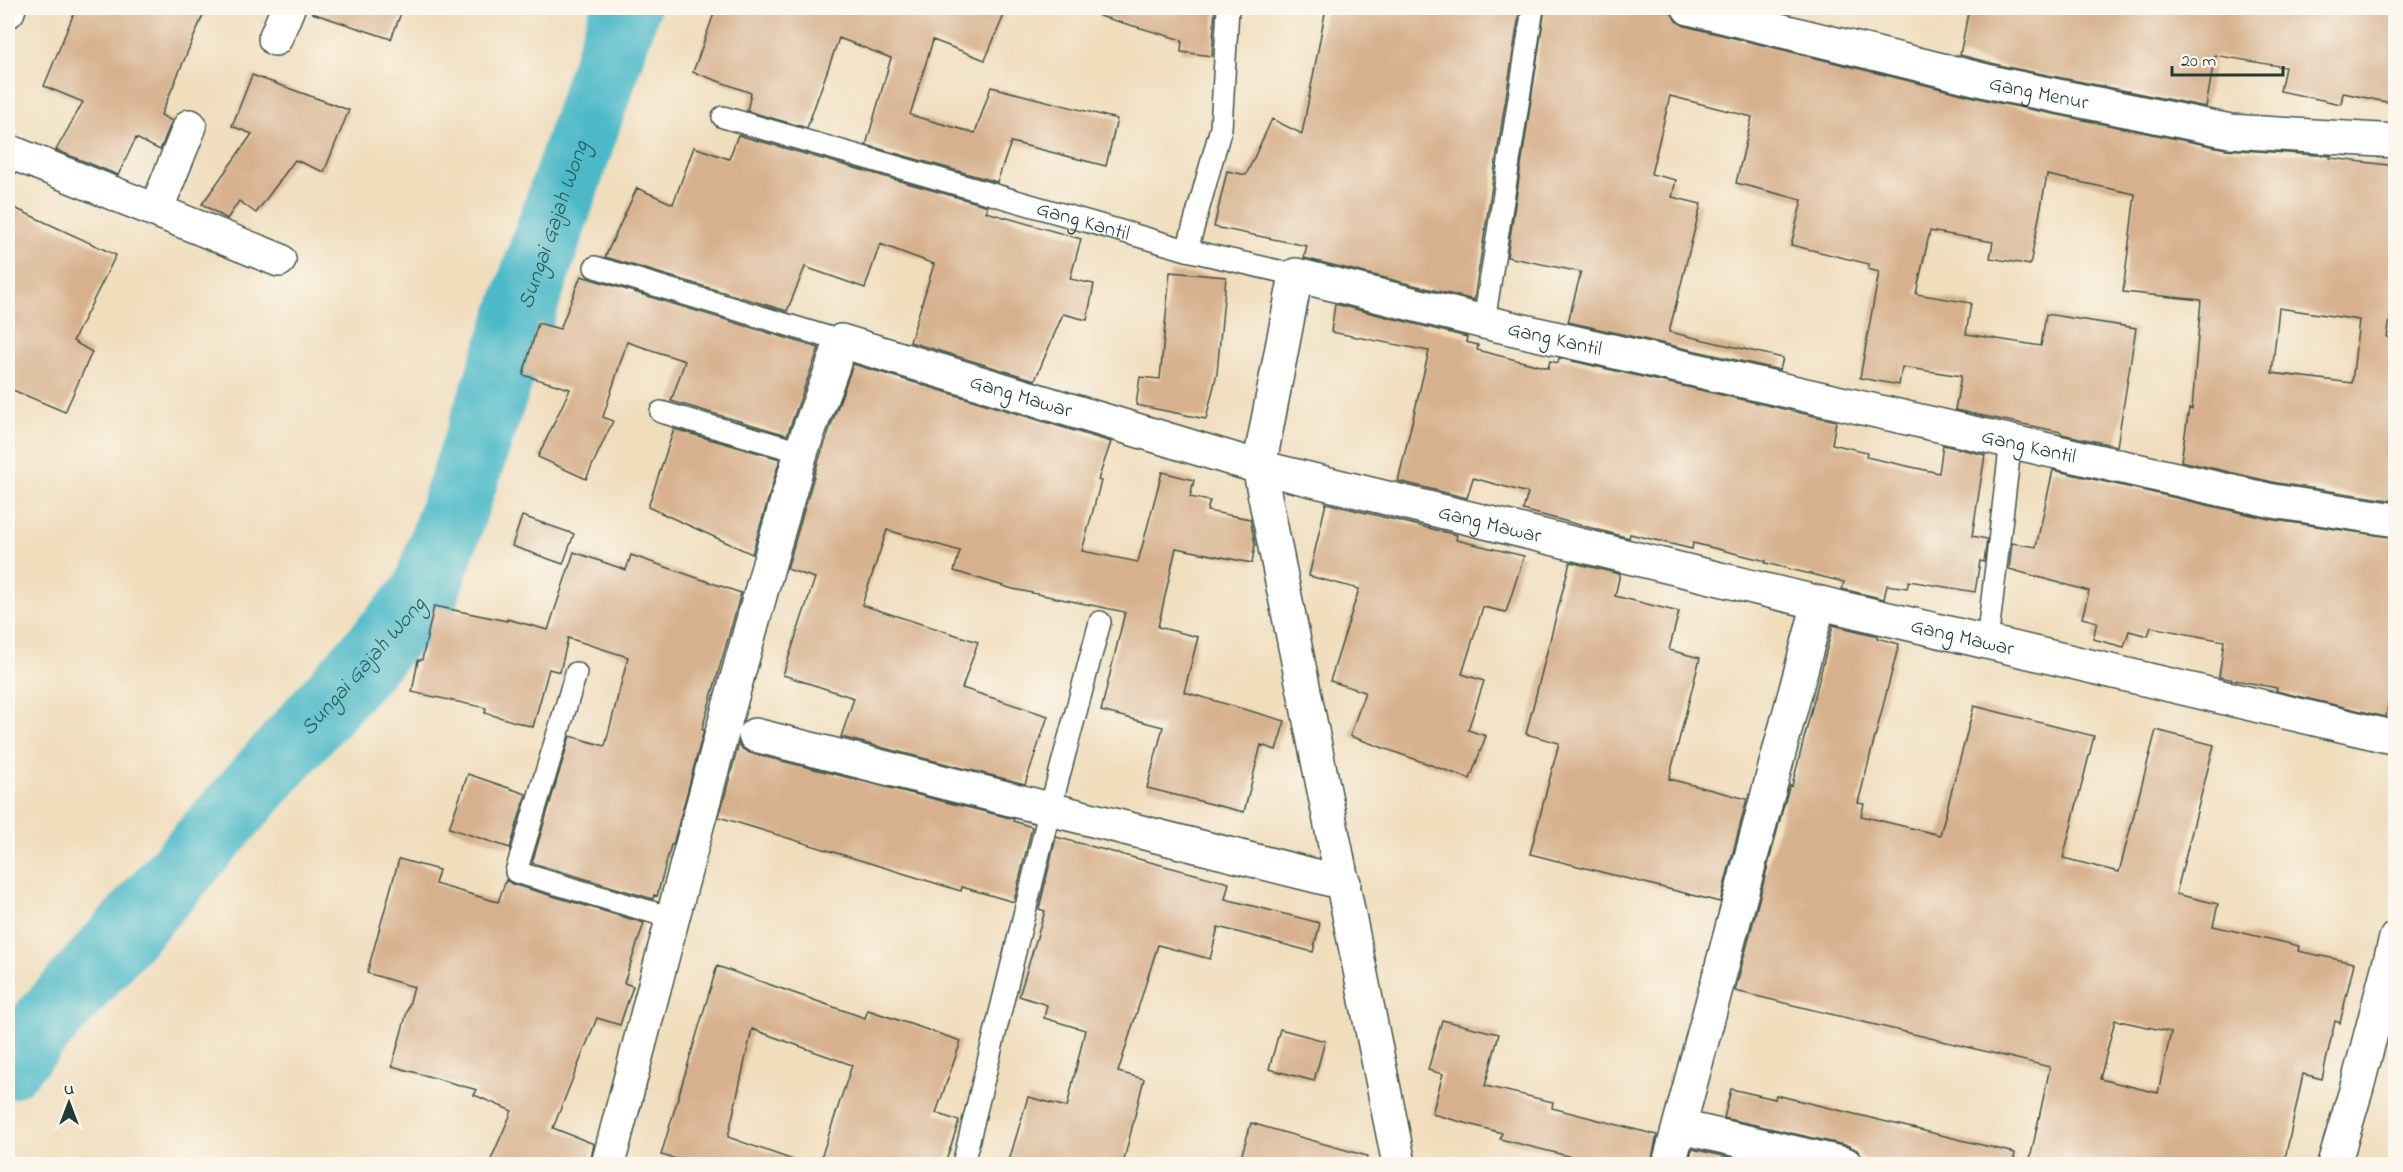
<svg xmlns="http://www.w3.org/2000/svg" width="2403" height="1172" viewBox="0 0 2403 1172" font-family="'Indie Flower',sans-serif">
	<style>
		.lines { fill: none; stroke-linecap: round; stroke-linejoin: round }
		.river { stroke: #4cb9c8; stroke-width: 68 }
		.building { fill: #d7b18d; fill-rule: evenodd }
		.service-casing { stroke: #3e5548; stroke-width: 24 }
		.minor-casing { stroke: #3e5548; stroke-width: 36 }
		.secondary-casing { stroke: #3e5548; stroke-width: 36 }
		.service { stroke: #fff; stroke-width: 21 }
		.minor { stroke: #fff; stroke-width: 33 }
		.secondary { stroke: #fff; stroke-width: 33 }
		.labels { text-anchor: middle; stroke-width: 5; stroke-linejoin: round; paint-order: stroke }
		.street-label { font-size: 21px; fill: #1f3d34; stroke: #fbf7ec }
		.water-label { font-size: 22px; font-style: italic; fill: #2a5c59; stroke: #fbf7ec }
	</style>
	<rect width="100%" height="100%" fill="#fbf7ec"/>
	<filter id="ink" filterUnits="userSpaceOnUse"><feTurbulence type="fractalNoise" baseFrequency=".0167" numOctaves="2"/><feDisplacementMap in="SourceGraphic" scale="12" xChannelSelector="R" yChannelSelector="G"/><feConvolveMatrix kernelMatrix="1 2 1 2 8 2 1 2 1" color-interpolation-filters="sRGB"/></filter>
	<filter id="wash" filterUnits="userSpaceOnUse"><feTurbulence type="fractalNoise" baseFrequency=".008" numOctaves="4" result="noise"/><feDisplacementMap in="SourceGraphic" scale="24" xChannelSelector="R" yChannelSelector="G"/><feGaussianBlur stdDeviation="1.35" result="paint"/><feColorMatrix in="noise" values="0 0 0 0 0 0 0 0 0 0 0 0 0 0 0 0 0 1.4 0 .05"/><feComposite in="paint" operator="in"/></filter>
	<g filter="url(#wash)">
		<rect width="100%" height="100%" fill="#f0ddbc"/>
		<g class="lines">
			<path class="river" id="s1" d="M8 1065 425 594 626 8"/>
		</g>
		<g id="blocks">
			<path class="building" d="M76 8H206L161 115 172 121 160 150 136 138 118 175 56 150 83 102 44 86Z
				M313 8H403L391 39 312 13Z
				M716 8H1007L985 60 933 40 910 115 975 133 991 87 1117 119 1106 166 1011 142 997 182 866 145 891 58 839 38 807 128 747 111 751 93 693 72Z
				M1100 8H1215L1212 56 1181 52 1182 40 1099 16Z
				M1326 8H1520L1474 300 1304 258 1307 246 1214 227 1227 171 1246 175 1272 119 1302 134Z
				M1545 8H1652L1671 12 1676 21 1685 26 1999 103 2226 149 2331 156 2330 158 2396 166V285L2387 337 2396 338V399L2389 457 2396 458 2395 501 2277 483 2181 461 2189 408 2192 409 2201 300 2123 292 2135 194 2047 175 2030 265 1990 258 1993 242 1930 231 1916 294 1971 303 1966 334 2041 346 2046 314 2136 328 2117 446 2061 434V432L1955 410 1961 376 1902 367 1899 385 1860 378 1879 272 1868 269 1869 264 1791 245 1802 200 1736 183 1752 117 1670 96 1651 174 1676 180 1672 197 1701 204 1669 332 1783 358 1780 370 1568 322 1581 272 1507 257ZM2279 308 2359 320 2352 383 2272 373Z
				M1969 8H2396V104L2343 93 2341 104 2280 91 2285 67 2215 55 2206 107 2007 67 1960 55Z
				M252 75 349 110 324 172 295 160 256 213 239 201 227 219 202 204 252 134 232 126Z
				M738 135 988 206 986 212 1081 239 1070 279 1094 284 1087 320 1063 314 1035 380 910 342 934 264 880 244 865 288 805 267 787 311 605 257 637 188 673 204 694 147 729 159Z
				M8 205 116 255 73 341 92 352 65 412 8 388Z
				M1170 272 1226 277 1217 373 1206 419 1136 405 1140 377 1160 379Z
				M581 276 819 348 787 435 671 401 685 361 627 342 603 417 613 421 586 479 538 457 570 389 523 375 538 323 560 329Z
				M1335 304 1467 337 1466 342 1478 345 1477 350 1548 368 1550 361 1558 363 1559 358 1836 421 1832 444 1867 452 1866 457 1939 473 1943 445 1985 455 1972 536 1987 539 1984 562 1980 561 1975 592 1909 581 1907 588 1887 585 1884 599 1842 589 1844 582 1765 563 1766 561 1693 543 1692 549 1630 534 1629 538 1523 510 1528 493 1473 478 1467 498 1398 481 1429 351 1331 332Z
				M853 364 1111 442 1098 480 1101 481 1082 551 1138 562 1162 472 1194 480 1190 497 1210 501 1207 511 1250 519 1255 544 1252 563 1176 548 1158 627 1198 637 1184 692 1285 721 1276 750 1261 745 1244 812 1147 788 1163 727 1101 711 1125 612 1013 589 954 571 960 551 887 530 862 605 978 642 962 688 1048 716 1025 784 841 737 854 698 783 675 815 578 787 569 818 462Z
				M674 429 780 459 752 554 648 507Z
				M2053 470 2269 519 2396 538V687L2391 686 2386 717 2276 691 2277 688 2219 677 2224 641 2151 627 2148 636 2129 631 2124 647 2093 639 2097 622 2082 618 2089 591 2009 569 2012 543 2036 547Z
				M1326 503 1457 535 1456 540 1524 556 1506 612 1483 607 1462 674 1484 681 1468 730 1486 736 1470 779 1350 736 1365 692 1330 681 1359 589 1309 576Z
				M522 516 574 534 563 564 512 546Z
				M574 552 626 570 631 555 741 593 702 729 704 730 673 845H671L657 896 654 895 653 899 532 863 570 736 605 746 628 657 568 638 560 672 549 669 533 727 485 713 486 708 412 692 418 660H422L434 606 507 621V619L548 630Z
				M1570 562 1620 574 1615 596 1679 612 1669 650 1700 658 1669 779 1747 799 1720 902 1530 854 1559 743 1526 734Z
				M1833 625 1878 636 1877 638 1899 644 1858 803 1864 804 1861 816 1940 835 1974 706 2094 736 2063 858 2119 872 2156 730 2214 745 2176 894 2218 904 2213 926 2299 946 2298 951 2354 963 2340 1023 2335 1021 2322 1079 2303 1074 2284 1164H2029L2050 1067 1735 991 1783 808 1790 785 1792 786ZM2115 1020 2171 1032 2158 1093 2100 1079Z
				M739 743 742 749 750 753 1014 819 1013 821 1032 827 1014 902 962 887 961 891 719 817Z
				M468 774 526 794 510 848 449 828Z
				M1056 837 1229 883 1225 899 1320 923 1313 952 1218 927 1210 959 1158 945 1118 1072 1144 1079 1123 1164H1008L1028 1097 1067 1107 1085 1030 1044 1018 1047 1005 1019 996 1045 911 1039 909Z
				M399 859 439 870 435 884 498 902 506 880 512 884 644 923 624 983 633 986 620 1025 597 1018 553 1128 594 1144 590 1164H489L512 1111 474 1095 477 1090 392 1066 414 987 367 973Z
				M717 966 865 1018 868 1010 961 1041 936 1113 959 1121 945 1164H819L852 1065 752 1029 728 1137 793 1160 792 1164H695L661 1155Z
				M1442 1020 1499 1034 1485 1086 1553 1102 1552 1108 1657 1135 1651 1164H1578L1580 1159 1500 1139 1502 1133 1432 1114 1443 1074 1428 1070Z
				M1280 1029 1325 1041 1314 1081 1269 1069Z
				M1731 1089 1775 1099 1776 1095 2015 1153 2013 1164H1889L1863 1158 1857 1150 1849 1146 1724 1118Z
				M1251 1123 1367 1156 1366 1164H1239Z
				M1692 1149 1747 1161 1746 1164H1688Z"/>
		</g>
	</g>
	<g filter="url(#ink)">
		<use href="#blocks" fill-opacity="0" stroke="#3e5548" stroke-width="1.5"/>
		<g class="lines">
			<defs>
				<g id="service">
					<path id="s2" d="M723 117 1187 250 1296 275"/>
					<path d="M1187 250 1221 128 1228 8"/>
					<path d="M595 267 841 341"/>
					<path d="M1484 322 1533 8"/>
					<path d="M661 412 801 452"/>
					<path d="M1987 642 2011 441"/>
					<path d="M576 673 516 872 672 918"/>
					<path d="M963 1164 1050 809 1100 622"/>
				</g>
				<g id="minor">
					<path id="s3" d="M1689 8 2003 85 2230 131 2396 141"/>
					<path d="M8 11 9 8"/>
					<path d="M275 39 288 8"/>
					<path d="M8 151 279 260"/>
					<path d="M156 210 190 126"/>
					<path d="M755 735 1344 883"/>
					<path d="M1680 1127 1845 1164"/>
					<path id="s4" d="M608 1164C670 928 731 691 800 456 812 417 830 380 841 341L1259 467 1765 590 2396 738"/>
					<path id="s5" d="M1399 1164 1259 467 1296 275 1484 322 2273 501 2396 520"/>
					<path d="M1669 1164 1819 603"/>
				</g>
				<path id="secondary" d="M2334 1164 2357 1087 2396 938"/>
			</defs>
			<use href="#service" class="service-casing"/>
			<use href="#minor" class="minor-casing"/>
			<use href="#secondary" class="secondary-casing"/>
			<use href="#service" class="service"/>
			<use href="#minor" class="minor"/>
			<use href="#secondary" class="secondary"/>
		</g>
	</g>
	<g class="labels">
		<g class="street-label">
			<text dy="7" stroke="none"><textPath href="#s3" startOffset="360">Gang Menur</textPath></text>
			<text dy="7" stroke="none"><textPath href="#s2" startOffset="375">Gang Kantil</textPath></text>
			<text dy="7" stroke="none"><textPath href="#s5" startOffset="1173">Gang Kantil</textPath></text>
			<text dy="7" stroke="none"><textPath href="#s4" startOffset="1044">Gang Mawar</textPath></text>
			<text dy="7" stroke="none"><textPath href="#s5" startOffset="1659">Gang Kantil</textPath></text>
			<text dy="7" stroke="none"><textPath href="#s4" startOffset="1530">Gang Mawar</textPath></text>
			<text dy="7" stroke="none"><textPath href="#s4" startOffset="2016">Gang Mawar</textPath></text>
		</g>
		<g class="water-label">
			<text dy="8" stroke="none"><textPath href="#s1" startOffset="1020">Sungai Gajah Wong</textPath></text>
			<text dy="8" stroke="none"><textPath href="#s1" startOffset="534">Sungai Gajah Wong</textPath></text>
		</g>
	</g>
	<rect width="2403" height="1172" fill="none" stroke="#fbf7ec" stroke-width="30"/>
	<g transform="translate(69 1103)" stroke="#fbf7ec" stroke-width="4.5" paint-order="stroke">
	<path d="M0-4.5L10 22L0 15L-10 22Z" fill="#1f3d34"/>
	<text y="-9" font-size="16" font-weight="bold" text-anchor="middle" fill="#1f3d34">U</text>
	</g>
	<path d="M2172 66v9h111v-9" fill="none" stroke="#1f3d34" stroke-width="3"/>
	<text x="2181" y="66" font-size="18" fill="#1f3d34" stroke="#fbf7ec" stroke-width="4.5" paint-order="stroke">20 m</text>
</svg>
